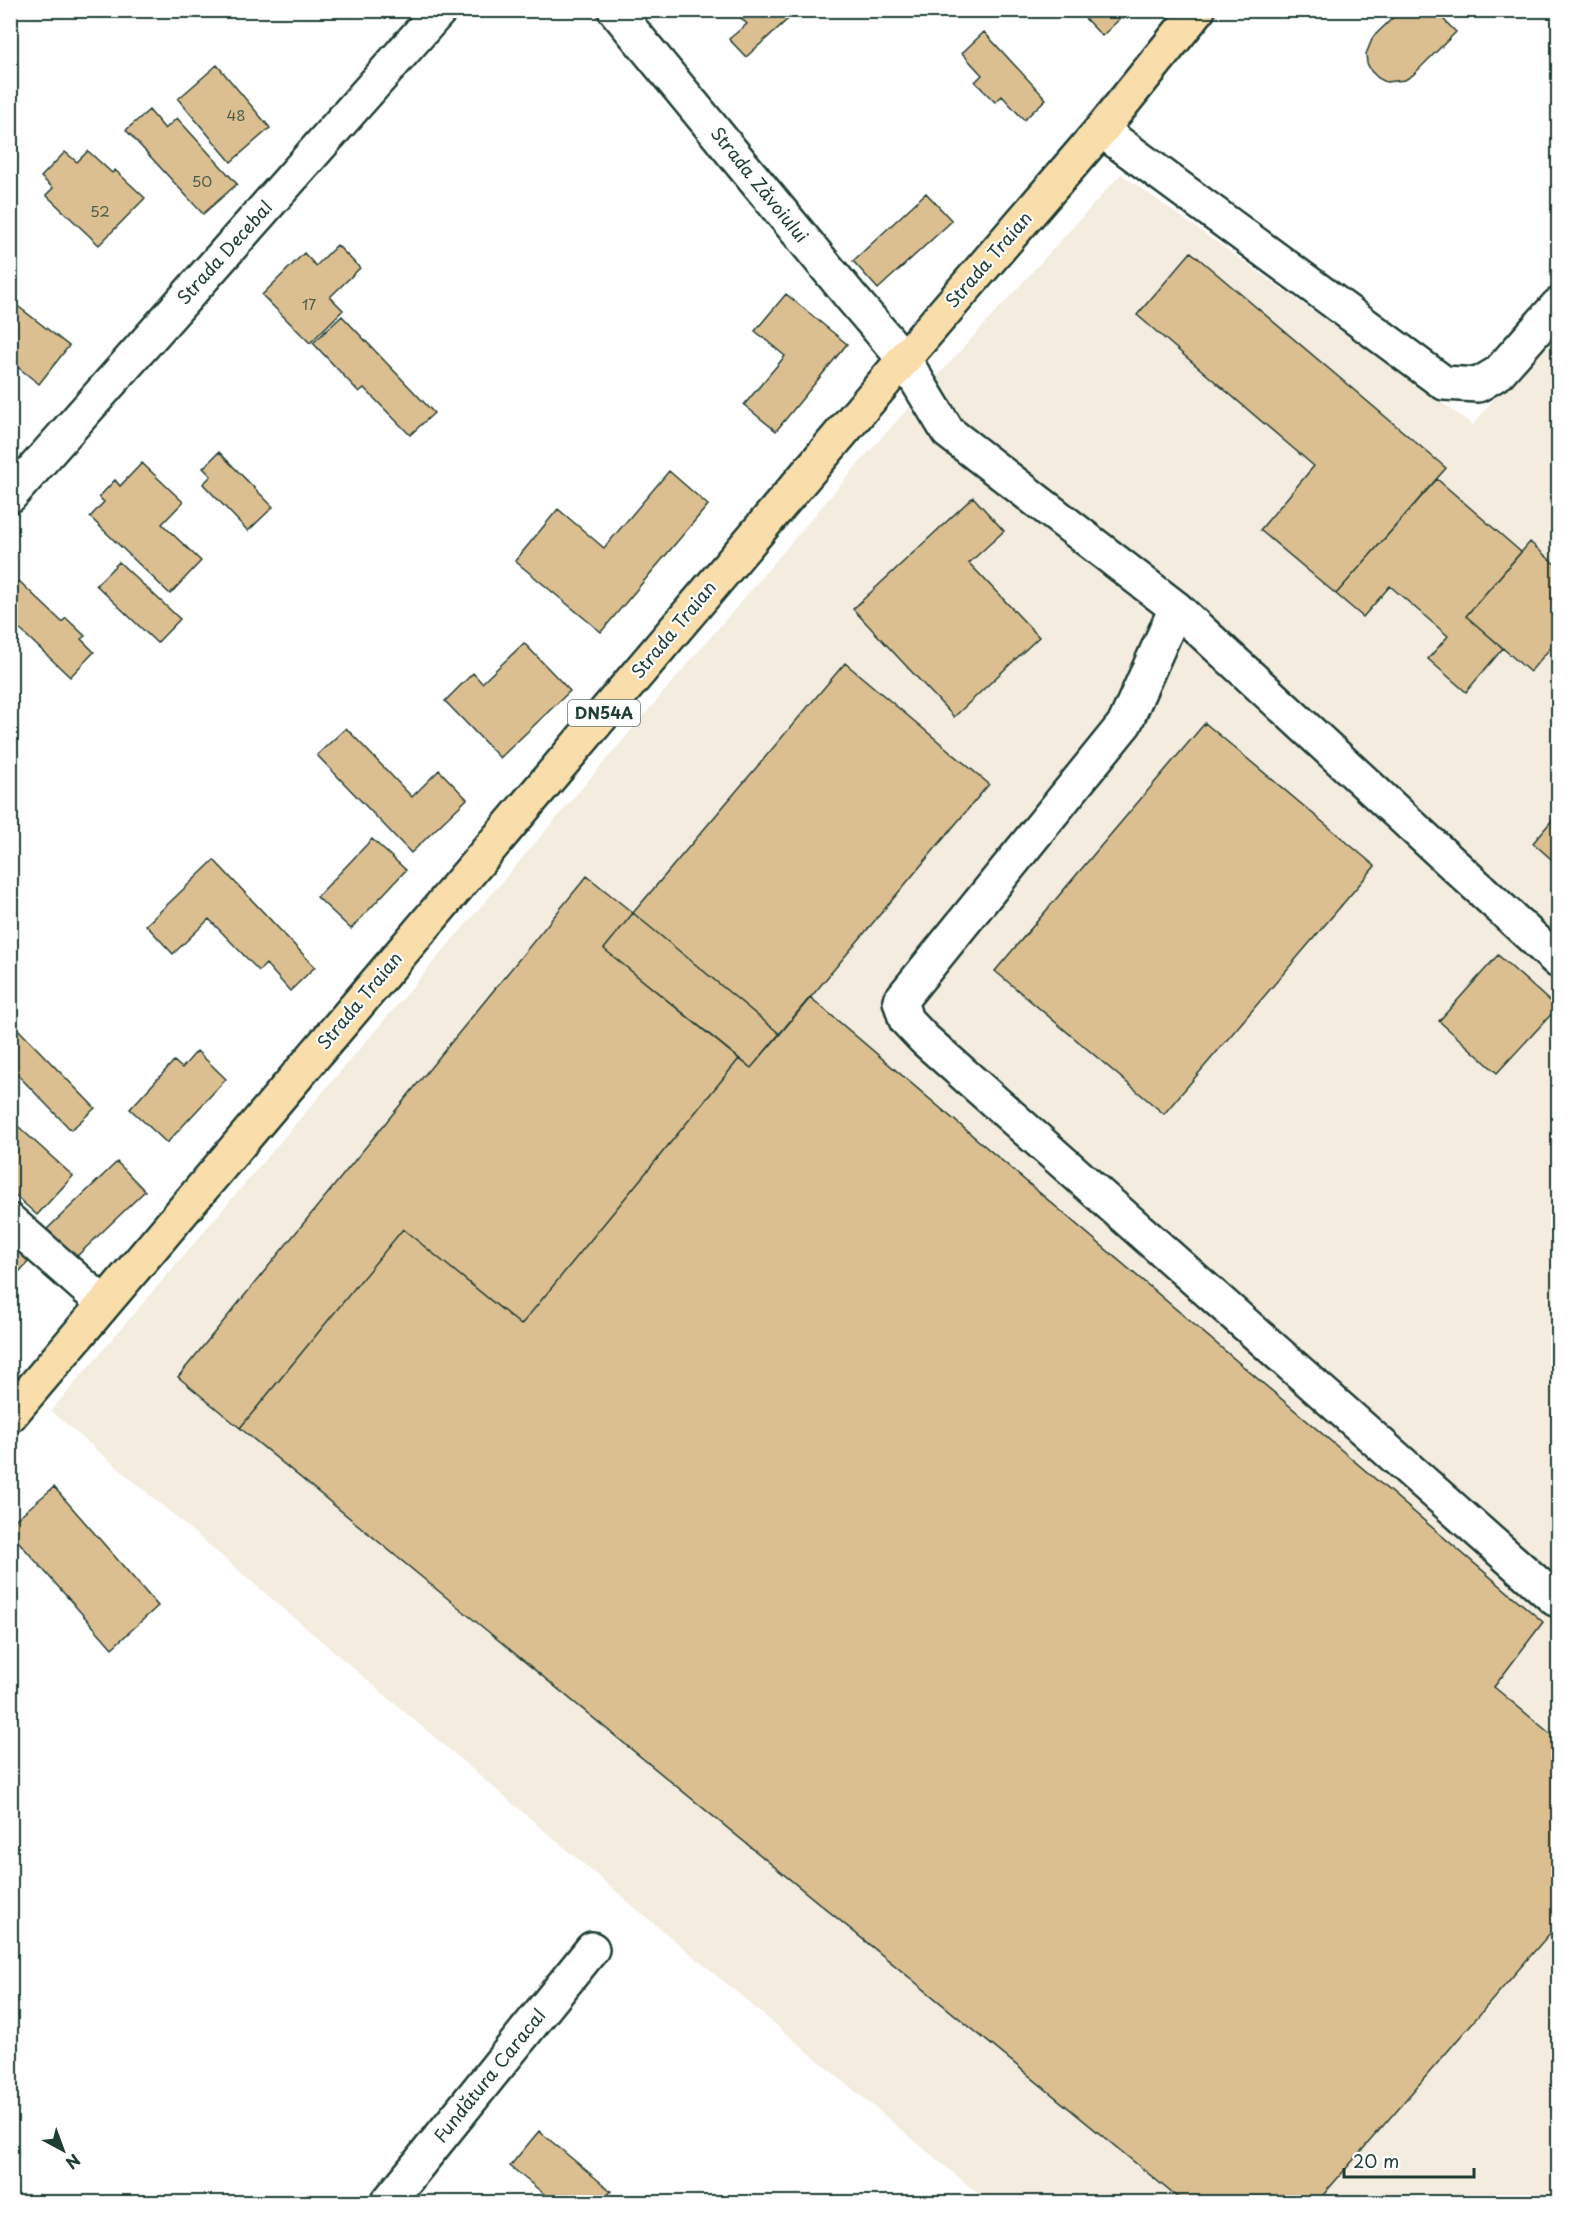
<svg xmlns="http://www.w3.org/2000/svg" width="1569" height="2213" viewBox="0 0 1569 2213" font-family="'Playpen Sans',sans-serif">
	<style>
		.built { fill: #f4ecde }
		.building { fill: #dcbf91; stroke: #1f3d34; stroke-width: 1.5 }
		.lines { fill: none; stroke-linecap: round; stroke-linejoin: round }
		.minor-casing { stroke: #1f3d34; stroke-width: 38 }
		.major-casing { stroke: #1f3d34; stroke-width: 38 }
		.minor { stroke: #fff; stroke-width: 33 }
		.major { stroke: #f9deab; stroke-width: 33 }
		.labels { text-anchor: middle; stroke-width: 4.5; stroke-linejoin: round; paint-order: stroke }
		.number-label { font-size: 15px; fill: #4e5e4b }
		.shield { fill: #fff; stroke: #627771; stroke-width: 1.5 }
		.shield-label { font-size: 16px; font-weight: bold; fill: #1f3d34 }
		.street-label { font-size: 18px; fill: #1f3d34; stroke: #fff }
	</style>
	<rect width="100%" height="100%" fill="#fff"/>
	<filter id="ink" filterUnits="userSpaceOnUse"><feTurbulence type="fractalNoise" baseFrequency=".0167" numOctaves="2"/><feDisplacementMap in="SourceGraphic" scale="12" xChannelSelector="R" yChannelSelector="G"/><feConvolveMatrix kernelMatrix="1 2 1 2 8 2 1 2 1" color-interpolation-filters="sRGB"/></filter>
	<g filter="url(#ink)">
		<path class="built" d="M1121 174 1473 425 1558 321V2202H988L626 1900 51 1411 865 456Z"/>
		<path class="building" d="M745 10H798L746 57 729 39 747 24 739 16Z
			M1077 10H1129L1102 36Z
			M1401 10H1445L1449 14 1444 20 1456 32 1413 75 1405 80 1386 82 1378 78 1371 71 1367 63 1366 54 1373 37Z
			M984 32 1046 99 1024 120 1002 96 995 102 975 82 982 75 962 53Z
			M217 65 270 128 231 162 178 99Z
			M149 110 165 129 177 118 237 184 203 214 126 130Z
			M88 151 112 173 115 170 145 198 99 245 46 195 53 188 41 177 65 152 77 162Z
			M926 193 952 221 878 289 853 261Z
			M337 245 360 268 330 297 343 310 310 343 262 295 304 253 316 266Z
			M1191 252 1446 468 1336 594 1260 530 1314 466 1137 315Z
			M786 294 847 344 776 431 744 405 785 356 755 331Z
			M10 300 69 346 39 384 10 361Z
			M342 316 434 413 410 435 364 388 359 392 313 343Z
			M219 452 273 507 248 531 203 484 211 476 203 468Z
			M142 463 183 502 162 524 201 561 170 594 90 517 104 502 99 497 115 480 120 486Z
			M669 471 708 505 601 632 515 561 558 509 604 548Z
			M1437 479 1521 552 1466 616 1503 648 1466 692 1428 659 1448 636 1390 586 1363 617 1336 594Z
			M973 497 1004 531 969 563 1039 637 954 717 853 609Z
			M1530 542 1558 567V639L1530 672 1466 616Z
			M119 562 180 619 157 643 96 585Z
			M19 581 62 622 66 618 85 636 81 639 94 652 70 677 10 620V589Z
			M524 643 570 691 500 758 445 701 473 673 482 683Z
			M845 663 989 784 780 1034 633 913Z
			M1205 723 1375 866 1164 1114 995 971Z
			M346 728 412 797 439 770 467 799 411 853 317 755Z
			M1558 813V865L1533 843Z
			M372 839 406 870 351 929 317 897Z
			M214 860 315 967 290 991 266 964 259 971 209 919 173 954 146 925Z
			M587 876 633 913 604 949 739 1059 521 1325 403 1229 240 1428 178 1377Z
			M633 913 780 1034 751 1068 604 949Z
			M1498 955 1557 1008 1497 1073 1439 1021Z
			M810 997 1543 1622 1494 1687 1558 1740V1924L1317 2202H1183L240 1428 403 1229 521 1325 739 1059 751 1068Z
			M10 1021 95 1108 71 1130 10 1067Z
			M197 1051 226 1079 167 1143 130 1109 174 1061 182 1068Z
			M10 1119 73 1176 37 1215 10 1191Z
			M117 1162 145 1191 75 1258 47 1229Z
			M10 1245 29 1261 10 1282Z
			M54 1487 158 1606 112 1648 10 1532V1524Z
			M539 2131 611 2191 602 2202H537L544 2194 510 2166Z"/>
		<g class="lines">
			<defs>
				<path id="minor" d="M615 10 851 297 904 359 948 432 1176 608 1558 961
					M1101 130 1444 383 1478 385 1498 373 1558 305
					M10 496 440 10
					M1176 608 1125 723 900 1001 906 1020 924 1039 1555 1599
					M10 1221 103 1303
					M388 2202 592 1949"/>
				<path id="major" d="M10 1415 904 359 1101 130 1198 10"/>
			</defs>
			<use href="#minor" class="minor-casing"/>
			<use href="#major" class="major-casing"/>
			<use href="#minor" class="minor"/>
			<use href="#major" class="major"/>
		</g>
	</g>
	<g class="labels">
		<g class="number-label">
			<text x="236" y="121">48</text>
			<text x="202" y="187">50</text>
			<text x="100" y="217">52</text>
			<text x="309" y="310">17</text>
		</g>
		<rect class="shield" x="568" y="700" width="72" height="26" rx="4.5"/>
		<g class="shield-label">
			<text x="604" y="719">DN54A</text>
		</g>
		<g class="street-label">
			<text transform="translate(759 185) rotate(51)" y="6">Strada Zăvoiului</text>
			<text transform="translate(225 253) rotate(-48)" y="6">Strada Decebal</text>
			<text transform="translate(989 260) rotate(-49)" y="6">Strada Traian</text>
			<text transform="translate(674 630) rotate(-50)" y="6">Strada Traian</text>
			<text transform="translate(360 1001) rotate(-50)" y="6">Strada Traian</text>
			<text transform="translate(490 2076) rotate(-51)" y="6">Fundătura Caracal</text>
		</g>
	</g>
	<rect width="1569" height="2213" fill="none" stroke="#fff" stroke-width="36"/>
	<rect x="18" y="18" width="1533" height="2177" fill="none" stroke="#1f3d34" stroke-width="2" filter="url(#ink)"/>
	<g transform="translate(63 2150) rotate(139)" stroke="#ffffff" stroke-width="4.5" paint-order="stroke">
	<path d="M0-4.5L10 22L0 15L-10 22Z" fill="#1f3d34"/>
	<text y="-9" font-size="16" font-weight="bold" text-anchor="middle" fill="#1f3d34">N</text>
	</g>
	<path d="M1344 2168v9h130v-9" fill="none" stroke="#1f3d34" stroke-width="3"/>
	<text x="1353" y="2168" font-size="18" fill="#1f3d34" stroke="#ffffff" stroke-width="4.5" paint-order="stroke">20 m</text>
</svg>
